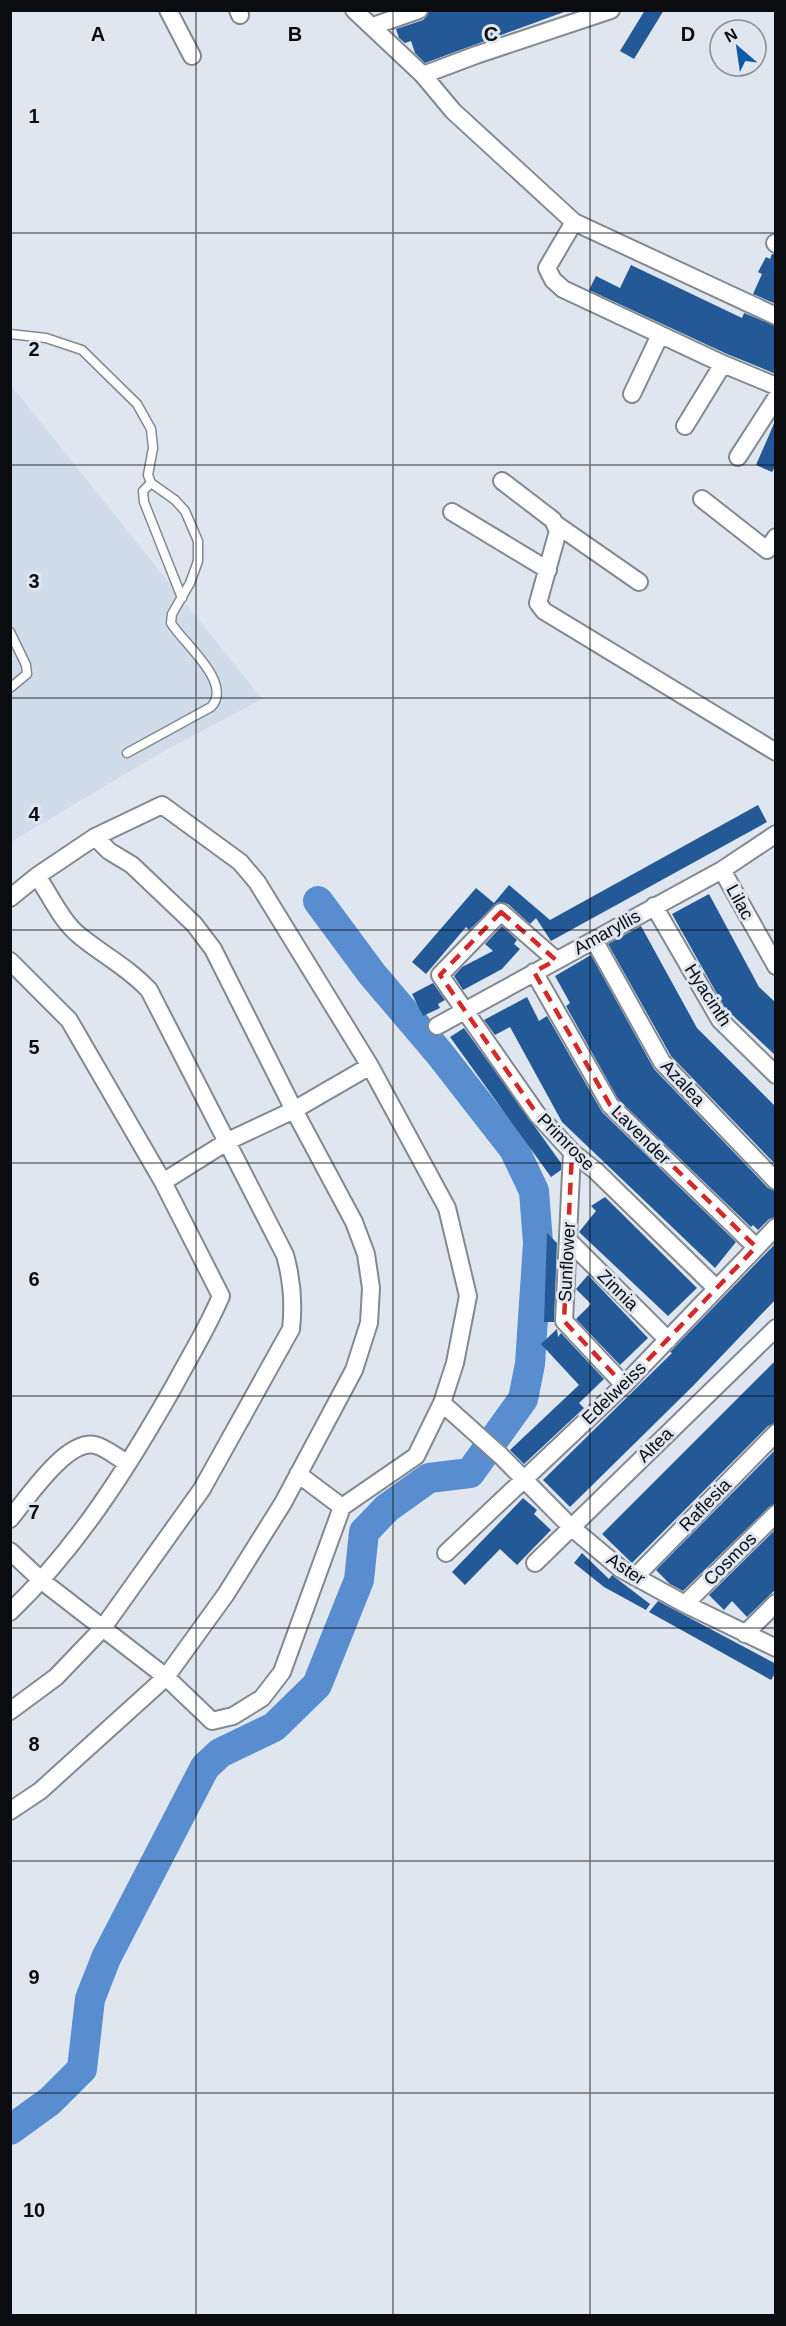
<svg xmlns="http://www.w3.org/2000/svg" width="786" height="2326" viewBox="0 0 786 2326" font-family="Arial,sans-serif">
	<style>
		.built { fill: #d1dceb }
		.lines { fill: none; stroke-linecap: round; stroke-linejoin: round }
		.river { stroke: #588dcf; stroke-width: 30 }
		.building { fill: #245997 }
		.lane-casing { stroke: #838990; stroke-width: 11 }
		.street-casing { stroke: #838990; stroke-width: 20 }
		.lane { stroke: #fff; stroke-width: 8 }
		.street { stroke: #fff; stroke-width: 16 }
		.marked { fill: none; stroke: #d62828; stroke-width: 4.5; stroke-dasharray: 12 8; stroke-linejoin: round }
		.grid { fill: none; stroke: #0a0c0f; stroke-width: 1.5; stroke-opacity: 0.55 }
		.labels { text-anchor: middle; stroke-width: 6; stroke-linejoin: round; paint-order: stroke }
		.street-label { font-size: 18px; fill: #0a0c0f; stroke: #e0e6ef }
		.grid-label { font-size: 20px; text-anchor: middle; font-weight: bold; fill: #0a0c0f; stroke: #e0e6ef; stroke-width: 6; stroke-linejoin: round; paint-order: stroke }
	</style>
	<rect width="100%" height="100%" fill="#e0e6ef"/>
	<path class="built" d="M10 384 262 699 166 750 11 842Z"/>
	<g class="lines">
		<path class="river" d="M10 2130 50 2101 82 2069 90 1999 106 1958 205 1767 220 1753 274 1727 317 1685 359 1580 364 1532 387 1508 429 1478 470 1473 523 1399 530 1364 538 1243 534 1191 514 1149 440 1054 372 974 318 901"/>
	</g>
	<path class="building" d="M429 10H564V12L425 63 415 53 411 41 405 43 399 38 396 29 423 20 427 16Z
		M645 10H664L634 59 620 51Z
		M772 254H776V304L753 294 762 274 758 272 766 257 770 259Z
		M631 265 742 318 744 313 776 326V374L727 354 589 290 596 276 620 288Z
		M776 419V465L772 472 756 465Z
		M758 805 767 822 551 941 536 918 530 924 508 904 499 902 469 930 466 927 426 974 412 962 476 888 494 903 509 885 550 920Z
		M709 894 759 987 776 1003V1056L725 1008 672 914Z
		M502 926 517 940 514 944 520 949 502 969 463 990 454 976 462 967 493 951 485 944Z
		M641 926 697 1028 776 1107V1165L671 1056 608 944Z
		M591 955 654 1069 768 1188 776 1191V1217L769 1219 758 1230 753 1225 751 1227 618 1099 566 1006 570 1003 555 976Z
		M433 983 445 1000 438 1004 440 1008 423 1016 412 994Z
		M527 997 539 1021 547 1016 602 1112 736 1242 715 1268 562 1122 510 1027 495 1035 484 1020Z
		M464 1028 561 1163V1170L551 1177 450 1037Z
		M605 1197 697 1288 668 1316 579 1232 596 1211 591 1206Z
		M547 1233 557 1243 554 1322H544Z
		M776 1243V1299L692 1387 570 1507 543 1480 672 1353 670 1352Z
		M588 1275 648 1338 620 1365 576 1319 591 1304 576 1289Z
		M557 1329 558 1337 561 1333 604 1379 579 1403 584 1408 524 1464 510 1450 579 1385 541 1344Z
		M776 1360V1423L768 1426 632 1563 602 1534Z
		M776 1449V1504L769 1507 683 1591 670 1584 656 1570Z
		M523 1498 537 1510 534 1514 551 1530 517 1565 500 1549 465 1585 452 1572Z
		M776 1529V1589L747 1617 732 1601 724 1610 709 1595Z
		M582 1553 609 1579 612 1575 650 1604 646 1610 604 1587 574 1563Z
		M658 1601 776 1664V1672L771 1680 649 1612Z"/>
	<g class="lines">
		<defs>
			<path id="lane" d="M10 334 46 338 82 350 137 404 151 429 153 448 148 475 151 483 175 500 185 511 198 541V561L190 583 172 614 171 623C182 642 234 683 211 707L127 753
				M151 483 143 491 144 502 182 598
				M10 632 26 665 27 674 10 688"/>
			<path id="street" d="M168 10 192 56
				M238 10 240 15
				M354 10 423 75 453 111 574 222 776 316
				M373 26 419 10
				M423 75 476 55 611 10
				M574 222 547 268 553 280 563 289 723 364 776 386
				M775 243 776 244
				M632 394 660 335
				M685 426 723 364
				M738 457 776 398
				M502 481 553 520 558 531 538 603 544 611 776 752
				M702 499 767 550 776 537
				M452 512 548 570
				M557 525 639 582
				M722 870 776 966
				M10 898 37 876 95 837 162 805 240 862 257 882 370 1066 447 1208 468 1296 455 1363 442 1403 416 1456 342 1507 282 1672 262 1698 233 1716 212 1721 166 1677 42 1581 10 1551
				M654 906 720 1020 776 1075
				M594 940 662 1062 776 1181
				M556 960 501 912 440 975 537 1114 572 1152 596 1171 716 1288
				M10 961 69 1020 163 1182 221 1296C208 1327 190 1356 174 1386 128 1467 78 1547 10 1612
				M534 972 610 1105 756 1247
				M437 1026 722 870 776 834
				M572 1152 564 1321 624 1385
				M163 1182 228 1141 294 1110 370 1066
				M568 1240 668 1340
				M442 1403 501 1456 571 1527 621 1569 685 1604 776 1648
				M298 1474 342 1507
				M10 1519C27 1499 66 1439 95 1445 105 1447 118 1458 127 1463
				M446 1553 624 1385 776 1227
				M535 1563 776 1328
				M635 1577 776 1433
				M685 1604 776 1514
				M745 1634 776 1603
				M10 1711 56 1677 102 1629 202 1489 291 1329C294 1303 292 1280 285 1255L149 990C129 968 103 955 80 936 62 922 50 895 37 876
				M10 1811 40 1791 166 1677 226 1594 283 1503 354 1370 369 1323 371 1288 366 1254 354 1222 294 1110 213 949 194 924 132 865 109 851 95 837"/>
		</defs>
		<use href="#lane" class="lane-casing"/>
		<use href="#street" class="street-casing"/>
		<use href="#lane" class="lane"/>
		<use href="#street" class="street"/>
	</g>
	<path class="marked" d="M501 912 556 960 534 972 610 1105 756 1247 624 1385 564 1321 572 1152 537 1114 440 975Z"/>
	<path class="grid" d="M196 10V2316M393 10V2316M590 10V2316M10 233H776M10 465H776M10 698H776M10 930H776M10 1163H776M10 1396H776M10 1628H776M10 1861H776M10 2093H776"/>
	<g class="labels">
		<g class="street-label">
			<text transform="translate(740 902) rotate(61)" y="6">Lilac</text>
			<text transform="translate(607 932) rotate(-29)" y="6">Amaryllis</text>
			<text transform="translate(708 995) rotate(57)" y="6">Hyacinth</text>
			<text transform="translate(683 1083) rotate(47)" y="6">Azalea</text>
			<text transform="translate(641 1135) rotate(45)" y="6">Lavender</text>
			<text transform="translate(566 1142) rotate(45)" y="6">Primrose</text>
			<text transform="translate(567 1262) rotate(-87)" y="6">Sunflower</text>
			<text transform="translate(618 1290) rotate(45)" y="6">Zinnia</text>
			<text transform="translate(614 1393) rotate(-44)" y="6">Edelweiss</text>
			<text transform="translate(655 1445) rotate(-44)" y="6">Altea</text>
			<text transform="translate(705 1505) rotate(-46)" y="6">Raflesia</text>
			<text transform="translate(730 1559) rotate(-45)" y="6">Cosmos</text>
			<text transform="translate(626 1569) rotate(34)" y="6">Aster</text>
		</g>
	</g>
	<g class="grid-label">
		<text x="98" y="41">A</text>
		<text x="295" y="41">B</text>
		<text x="491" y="41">C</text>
		<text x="688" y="41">D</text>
		<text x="34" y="123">1</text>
		<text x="34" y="356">2</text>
		<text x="34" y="588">3</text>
		<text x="34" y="821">4</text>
		<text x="34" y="1054">5</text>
		<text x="34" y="1286">6</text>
		<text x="34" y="1519">7</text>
		<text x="34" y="1751">8</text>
		<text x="34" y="1984">9</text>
		<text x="34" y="2217">10</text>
	</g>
	<rect width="786" height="2326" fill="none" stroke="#0a0c0f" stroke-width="24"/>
	<g transform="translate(738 48) rotate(331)"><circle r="28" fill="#e0e6ef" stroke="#8a8f95" stroke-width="1.5"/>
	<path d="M0-4.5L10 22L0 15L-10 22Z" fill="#0b59a8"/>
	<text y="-9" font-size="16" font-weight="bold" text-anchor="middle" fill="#0a0c0f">N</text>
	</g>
</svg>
